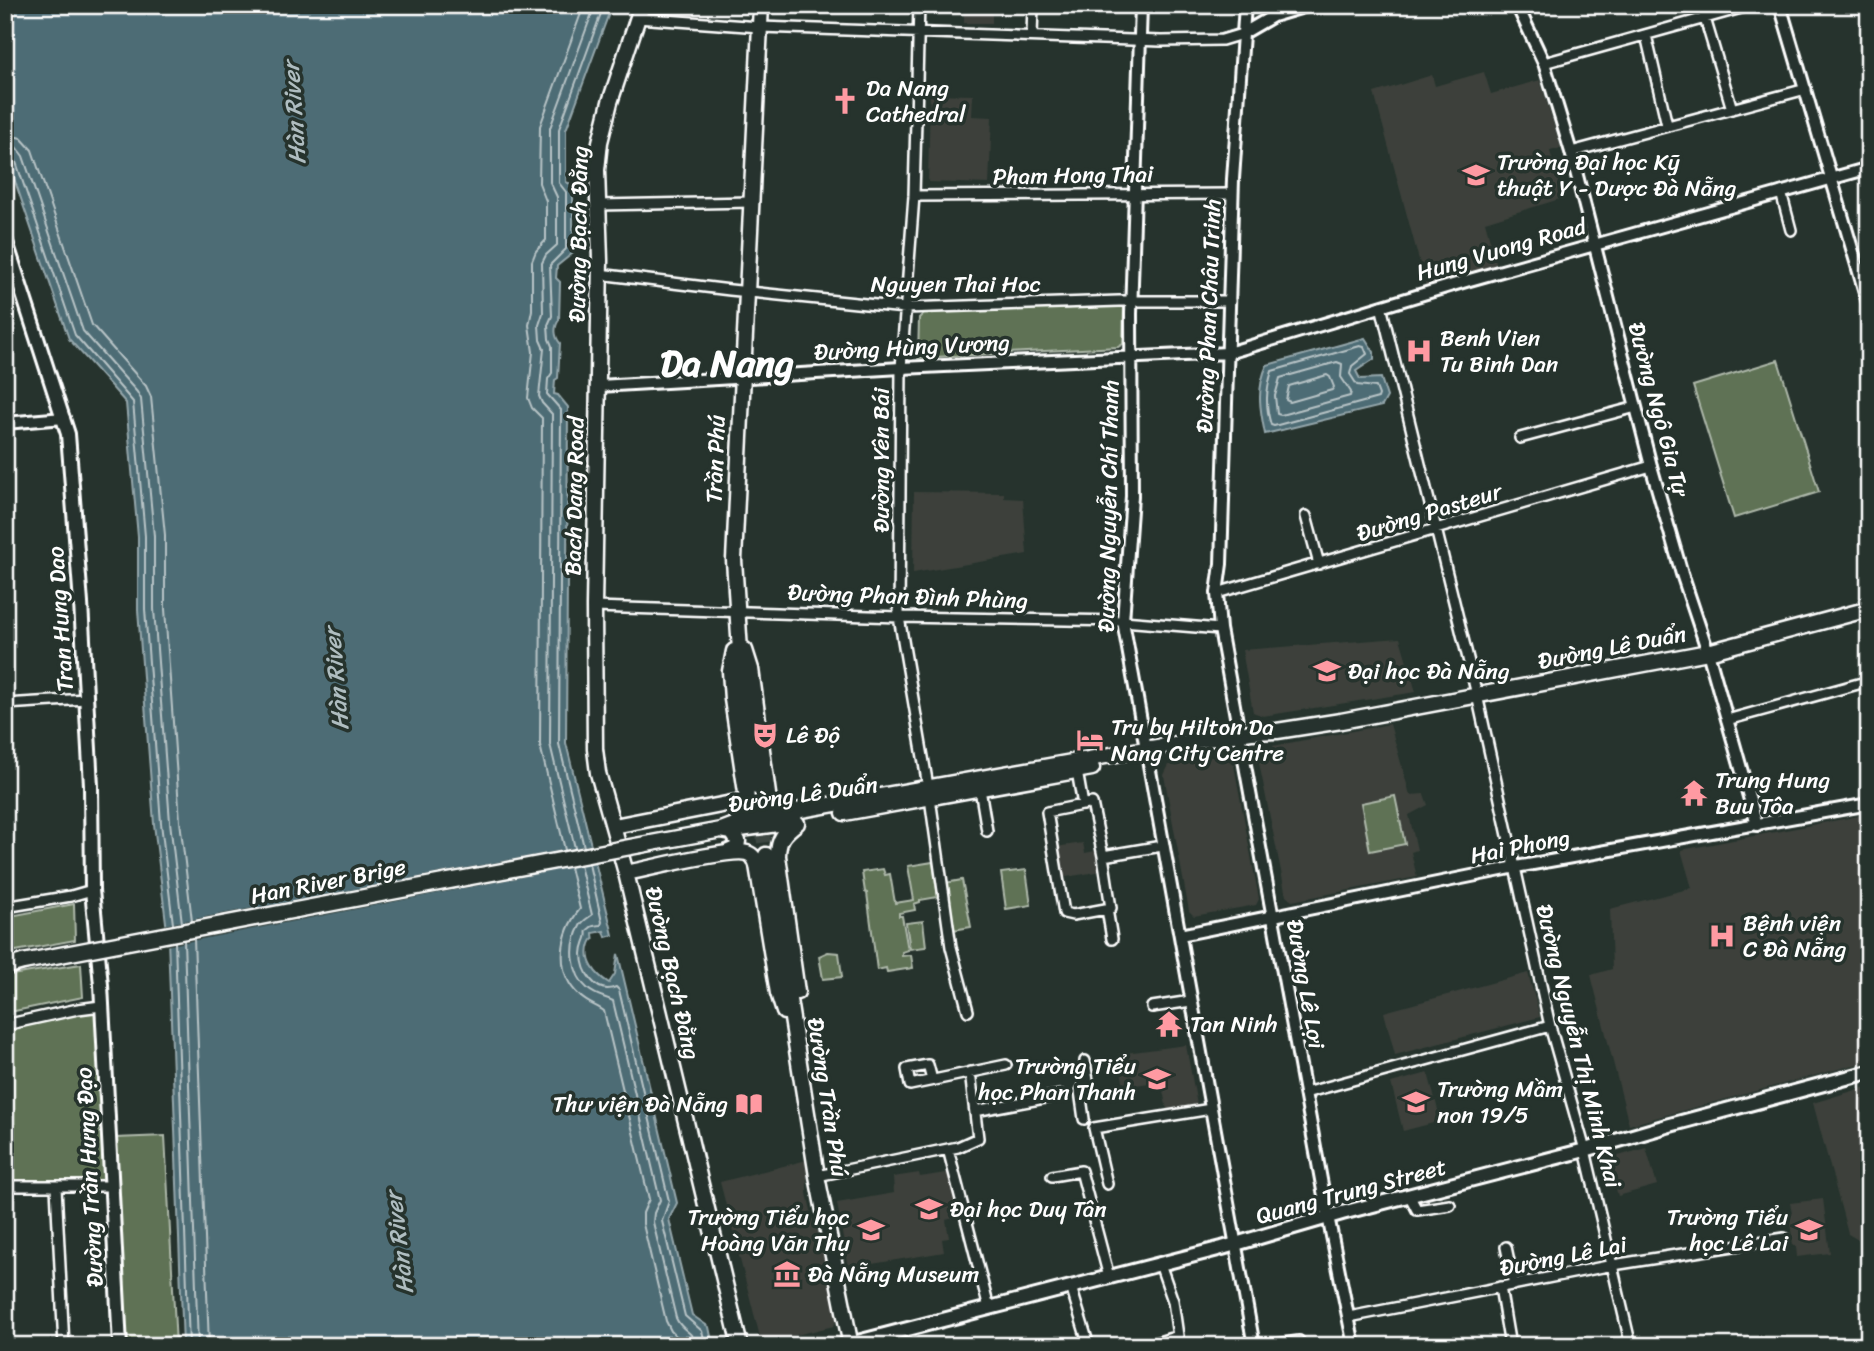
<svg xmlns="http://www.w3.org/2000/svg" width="1874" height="1351" viewBox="0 0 1874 1351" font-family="Sriracha,sans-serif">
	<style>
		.built { fill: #3c413b }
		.green { fill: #5e7255; stroke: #aeb8aa; stroke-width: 2 }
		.water { fill: #4e6c74; stroke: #95a7ac; stroke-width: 2 }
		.pier { fill: #26332d }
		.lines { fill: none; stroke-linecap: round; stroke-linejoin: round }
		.shore { stroke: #b8c4c7; stroke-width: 2 }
		.primary-tunnel { stroke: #3c4742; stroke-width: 14; stroke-dasharray: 14 7; stroke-linecap: butt }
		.minor-casing { stroke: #fff; stroke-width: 14 }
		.tertiary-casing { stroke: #fff; stroke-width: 16 }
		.secondary-casing { stroke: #fff; stroke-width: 18 }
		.primary-casing { stroke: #fff; stroke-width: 19 }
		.minor { stroke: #26332d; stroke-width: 9 }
		.tertiary { stroke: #26332d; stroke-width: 10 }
		.secondary { stroke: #26332d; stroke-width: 12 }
		.primary { stroke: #26332d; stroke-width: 14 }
		.primary-bridge-casing { stroke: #fff; stroke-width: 19; stroke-linecap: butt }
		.primary-bridge { stroke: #26332d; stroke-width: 14 }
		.labels { text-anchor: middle; stroke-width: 7; stroke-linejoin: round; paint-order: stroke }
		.poi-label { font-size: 23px; fill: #fff; stroke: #26332d; text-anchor: start }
		.street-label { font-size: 23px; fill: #fff; stroke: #26332d }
		.water-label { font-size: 24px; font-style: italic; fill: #afbdc0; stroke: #26332d }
		.town-label { font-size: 37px; font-weight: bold; fill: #fff; stroke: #26332d }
	</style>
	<rect width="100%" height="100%" fill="#26332d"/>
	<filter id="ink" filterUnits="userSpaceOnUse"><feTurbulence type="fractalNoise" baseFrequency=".0143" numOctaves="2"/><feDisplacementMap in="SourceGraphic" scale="14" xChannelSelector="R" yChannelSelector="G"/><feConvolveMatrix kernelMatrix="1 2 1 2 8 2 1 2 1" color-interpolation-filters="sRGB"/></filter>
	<g filter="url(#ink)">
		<path class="built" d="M964 5H992V23H964Z
			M1484 72 1491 94 1540 80 1561 148 1550 151 1563 198 1485 222 1497 266 1426 286 1374 93 1432 75 1435 86Z
			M930 94 973 95 972 116 992 117 989 184 928 182Z
			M914 492 1004 493V498L1023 499 1027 554 913 573Z
			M1400 638 1416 692 1263 716 1253 712 1242 650Z
			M1390 724 1410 795 1424 794 1428 805 1409 815 1417 850 1411 852 1417 877 1292 901 1286 896 1257 753 1262 748Z
			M1222 755 1234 765 1259 899 1256 905 1194 916 1189 911 1164 775 1169 765Z
			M1869 814V1061L1629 1125 1591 975 1612 969 1610 909 1692 888 1681 850Z
			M1083 843 1085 853 1100 850 1103 871 1060 878 1055 847Z
			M1528 973 1540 1017 1395 1055 1384 1012Z
			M1186 1045 1197 1105 1167 1110 1161 1081 1124 1087 1118 1054Z
			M1428 1073 1441 1121 1403 1131 1391 1083Z
			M1869 1086V1242L1867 1245 1848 1234 1813 1103Z
			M1646 1148 1657 1185 1618 1196 1608 1159Z
			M807 1160V1193L814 1224 820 1235 839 1314 834 1326 767 1342 760 1337 720 1182Z
			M952 1172 962 1216 946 1220 949 1238 942 1239 944 1252 848 1268 837 1203 894 1193 893 1177 919 1173 920 1177Z
			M1823 1199 1830 1253 1797 1257 1796 1246H1793L1789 1214H1792L1790 1203Z"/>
		<path class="green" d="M1124 306 1123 344 1118 347 918 358 919 318 924 313Z
			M1778 360 1819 492 1734 518 1693 386Z
			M1395 796 1405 844 1370 851 1361 803Z
			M933 862 938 897 920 900V902L914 904 915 910 899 913V916H902L908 950 902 952V956L911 955 913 968 887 972 886 968 877 970 867 893 865 892 862 872 883 869 885 875 890 874 895 903 914 900 908 866Z
			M1026 870 1031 905 1006 909 1001 873Z
			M962 880 971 927 953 930 945 883Z
			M74 904 75 940 5 953V917Z
			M923 921 926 947 910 949 906 923Z
			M828 952 839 953 842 977 823 979 819 956Z
			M81 964 83 997 5 1013V976Z
			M101 1006 111 1186H5V1025Z
			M165 1136 176 1346H126L115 1138Z"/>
		<path class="water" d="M5 5H612L566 130V182L573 185V253L557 266 556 278 560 282 559 320C554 327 554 336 560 343L558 378 555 380 554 394 558 395 568 407 566 743 613 935 606 937 604 931 593 933C594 945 594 934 590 944 584 961 596 975 609 983L615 974 618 954 677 1203 669 1219 692 1315 709 1327 713 1346H183L168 939 154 824 138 610V537L126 403 69 339 5 152Z
			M1365 338 1374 352V359L1356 371 1360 379 1381 378 1387 397 1382 406 1265 434C1260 410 1256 389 1267 365Z"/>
		<path class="pier" d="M594 844 599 862 165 946 163 925Z"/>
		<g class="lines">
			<path class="shore" d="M5 134 21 138 32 150 92 325 146 386 151 397 165 535V609L180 821 192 921
				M5 145 16 147 23 156 83 331 137 392 141 399 154 536V609L170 822 182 923
				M5 154 11 155 15 159 75 335 133 402 145 536V609L161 823 173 924
				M1360 346 1364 347 1367 354 1352 366 1350 374 1357 385 1376 387 1379 395 1378 398 1274 426 1271 425C1265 406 1266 390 1272 371Z
				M1337 362 1342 364 1341 377 1351 392 1350 396 1281 415 1277 414 1275 396 1280 378Z
				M1327 375 1330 377 1334 387 1332 390 1290 402 1286 400 1289 386Z
				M584 847 559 744 561 410 547 394 548 379 552 373V346L549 339 548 325 552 316 550 265 566 249V192L559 183V129L604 5
				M575 848 550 744 552 414 542 403 539 396 544 349 540 340 539 325 543 313 542 263 546 255 557 245V197L550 182V128L595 5
				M565 850 540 745 542 418 532 408 528 398 533 352 529 325 532 310V261L536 251 546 240V201L539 183 540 126 584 5
				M589 864 602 922 601 925C599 925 591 926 590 928 584 932 588 932 586 938 584 944 582 947 582 954 582 971 596 996 616 987L619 990 669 1201 662 1221 685 1316 702 1331 706 1346
				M580 865 592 915C588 918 582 921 580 926 569 945 571 974 588 989 596 996 605 997 613 1001L660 1200 654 1213 653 1222 676 1318C682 1332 693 1330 697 1346
				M570 867 580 909C560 933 554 973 580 996 587 1003 597 1006 604 1011L649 1199 643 1213V1224L666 1321 671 1331 686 1346
				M194 938 209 1346
				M184 940 198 1346
				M175 942 189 1346"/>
			<path class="primary-tunnel" d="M756 787 766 855"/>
			<defs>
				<path id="minor" d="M919 5 914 196 901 368 899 617 930 798 951 947 968 1011
					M1701 5 1732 109
					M637 18 760 27 1161 41 1222 40 1242 34
					M1646 35 1667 125
					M1032 36 1033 5
					M1544 63 1752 5
					M1571 152 1806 89
					M1781 192 1791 230
					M914 196 1232 194
					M599 205 752 202
					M599 274 730 290 905 308 1119 301H1230
					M1381 306 1477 695 1550 1026 1585 1150 1631 1346
					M1520 438 1636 407
					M1306 516 1319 564
					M1217 593 1651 466
					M594 607 899 617 1123 621 1220 629
					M5 704 86 699
					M1727 720 1869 681
					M1077 771 1083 805
					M980 789 987 831
					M1103 856 1092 803 1047 812 1064 913 1073 915 1111 908 1103 856 1162 846
					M5 907 71 896 92 890
					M1107 909 1112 939
					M1152 1007 1191 1001
					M5 1025 78 1009 101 1006
					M932 1080 928 1065 907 1069 910 1085 1006 1065
					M1305 1093 1550 1026
					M975 1111 1061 1095
					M1084 1119 1080 1091 1088 1081 1085 1061
					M948 1149 989 1308
					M817 1176 958 1147 978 1138 970 1072
					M1052 1176 1081 1171 1109 1277
					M1107 1184 1094 1128 1211 1109
					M5 1186H111
					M56 1187 64 1346
					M1409 1195 1417 1210 1450 1205
					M1506 1247 1514 1285
					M1160 1264 1173 1301 1178 1336
					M1071 1287 1089 1346
					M1500 1287 1510 1346
					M1349 1317 1613 1265 1784 1238
					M1146 1346 1178 1336 1179 1346
					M1263 1346 1299 1341
					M1842 1346 1869 1340"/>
				<path id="tertiary" d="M1141 5 1131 314 1132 496 1123 621 1254 1346
					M1245 5 1233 179 1221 564 1217 593 1220 629 1324 1196 1354 1346
					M1517 5 1544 63 1571 152 1651 466 1682 574 1708 652 1757 825
					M1780 5 1869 306
					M1242 34 1273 16 1310 5
					M599 386 901 368 1228 353 1466 281 1869 168
					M5 423 64 418
					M1180 935 1516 867 1869 804"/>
				<path id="secondary" d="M5 239 68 434 81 603 91 786 92 890 101 985 120 1346
					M842 1346 1222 1248 1342 1213 1585 1150 1670 1125 1869 1072"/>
				<path id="primary" d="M642 5 610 102 600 142 597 170 600 260 594 607 595 749 598 773 626 873 740 1346
					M745 650 751 669 771 816
					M734 651 730 671 732 699 750 819
					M756 787 743 696 734 560 761 5
					M844 813 1092 768
					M614 826 747 800
					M721 830 750 819 1145 749 1251 732 1277 731 1341 721 1708 652 1869 609
					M733 830 793 822
					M641 845 721 830 732 832 738 841 737 848 726 853
					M766 855 817 1176 851 1346
					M626 873C647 869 731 848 747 853 753 855 755 859 757 865L778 993 784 1012
					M296 910 449 881
					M5 967 23 962
					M797 992 778 856C778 839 784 833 797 823"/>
			</defs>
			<use href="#minor" class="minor-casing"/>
			<use href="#tertiary" class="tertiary-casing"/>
			<use href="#secondary" class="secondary-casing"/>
			<use href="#primary" class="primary-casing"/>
			<use href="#minor" class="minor"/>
			<use href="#tertiary" class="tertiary"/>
			<use href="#secondary" class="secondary"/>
			<use href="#primary" class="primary"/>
			<defs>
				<path id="primary-bridge" d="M449 881 641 845
					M23 962 296 910"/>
			</defs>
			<use href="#primary-bridge" class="primary-bridge-casing"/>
			<use href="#primary-bridge" class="primary-bridge"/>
		</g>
	</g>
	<defs>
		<symbol id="church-bare" viewBox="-9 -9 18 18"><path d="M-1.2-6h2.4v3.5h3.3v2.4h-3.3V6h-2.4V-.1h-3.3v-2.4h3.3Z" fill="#ff9aa2" stroke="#26332d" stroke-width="2.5" paint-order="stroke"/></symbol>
		<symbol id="university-bare" viewBox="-9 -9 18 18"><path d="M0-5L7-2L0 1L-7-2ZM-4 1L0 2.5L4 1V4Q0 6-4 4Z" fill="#ff9aa2" stroke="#26332d" stroke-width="2.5" paint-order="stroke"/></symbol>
		<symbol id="hospital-bare" viewBox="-9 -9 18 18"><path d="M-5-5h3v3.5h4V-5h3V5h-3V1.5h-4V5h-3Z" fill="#ff9aa2" stroke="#26332d" stroke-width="2.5" paint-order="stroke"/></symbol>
		<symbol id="theatre-bare" viewBox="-9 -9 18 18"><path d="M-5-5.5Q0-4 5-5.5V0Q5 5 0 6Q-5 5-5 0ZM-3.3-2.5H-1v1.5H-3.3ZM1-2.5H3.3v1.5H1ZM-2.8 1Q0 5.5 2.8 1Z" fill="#ff9aa2" stroke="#26332d" stroke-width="2.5" paint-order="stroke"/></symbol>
		<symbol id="hotel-bare" viewBox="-9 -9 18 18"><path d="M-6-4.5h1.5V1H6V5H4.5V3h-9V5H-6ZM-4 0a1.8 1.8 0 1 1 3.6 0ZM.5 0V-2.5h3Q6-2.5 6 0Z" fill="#ff9aa2" stroke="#26332d" stroke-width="2.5" paint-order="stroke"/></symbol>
		<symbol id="temple-bare" viewBox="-9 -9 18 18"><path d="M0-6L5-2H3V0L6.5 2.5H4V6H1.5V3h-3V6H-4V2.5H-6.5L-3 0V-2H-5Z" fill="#ff9aa2" stroke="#26332d" stroke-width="2.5" paint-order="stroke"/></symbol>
		<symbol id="school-bare" viewBox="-9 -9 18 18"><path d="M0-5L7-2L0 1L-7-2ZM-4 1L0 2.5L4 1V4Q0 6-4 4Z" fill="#ff9aa2" stroke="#26332d" stroke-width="2.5" paint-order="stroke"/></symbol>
		<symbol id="library-bare" viewBox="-9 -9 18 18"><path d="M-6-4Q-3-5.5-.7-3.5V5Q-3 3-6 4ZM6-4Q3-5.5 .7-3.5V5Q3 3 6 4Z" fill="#ff9aa2" stroke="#26332d" stroke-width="2.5" paint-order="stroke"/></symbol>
		<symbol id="museum-bare" viewBox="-9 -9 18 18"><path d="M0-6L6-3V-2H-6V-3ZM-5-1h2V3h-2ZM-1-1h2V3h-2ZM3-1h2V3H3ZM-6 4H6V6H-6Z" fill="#ff9aa2" stroke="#26332d" stroke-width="2.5" paint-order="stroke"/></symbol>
	</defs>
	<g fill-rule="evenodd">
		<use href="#church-bare" x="826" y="82" width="38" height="38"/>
		<use href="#university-bare" x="1457" y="156" width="38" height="38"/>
		<use href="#hospital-bare" x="1400" y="332" width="38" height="38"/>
		<use href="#university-bare" x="1308" y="652" width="38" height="38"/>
		<use href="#theatre-bare" x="746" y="716" width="38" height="38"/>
		<use href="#hotel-bare" x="1071" y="721" width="38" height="38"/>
		<use href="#temple-bare" x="1675" y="774" width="38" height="38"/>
		<use href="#hospital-bare" x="1703" y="917" width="38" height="38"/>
		<use href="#temple-bare" x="1150" y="1005" width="38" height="38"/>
		<use href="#school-bare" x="1138" y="1060" width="38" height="38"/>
		<use href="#school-bare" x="1397" y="1083" width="38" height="38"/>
		<use href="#library-bare" x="730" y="1085" width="38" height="38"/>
		<use href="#university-bare" x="910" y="1190" width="38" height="38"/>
		<use href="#school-bare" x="852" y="1211" width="38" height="38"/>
		<use href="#school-bare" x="1790" y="1211" width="38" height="38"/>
		<use href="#museum-bare" x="768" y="1255" width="38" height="38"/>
	</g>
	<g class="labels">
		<g class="poi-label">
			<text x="866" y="96">Da Nang<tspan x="866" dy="26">Cathedral</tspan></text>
			<text x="1497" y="170">Trường Đại học Kỹ<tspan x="1497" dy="26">thuật Y - Dược Đà Nẵng</tspan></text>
			<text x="1440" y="346">Benh Vien<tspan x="1440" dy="26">Tu Binh Dan</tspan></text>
			<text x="1348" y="679">Đại học Đà Nẵng</text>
			<text x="1111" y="735">Tru by Hilton Da<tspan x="1111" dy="26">Nang City Centre</tspan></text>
			<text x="786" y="743">Lê Độ</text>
			<text x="1715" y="788">Trung Hung<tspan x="1715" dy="26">Buu Tôa</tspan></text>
			<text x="1743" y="931">Bệnh viện<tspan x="1743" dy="26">C Đà Nẵng</tspan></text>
			<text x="1190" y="1032">Tan Ninh</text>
			<text x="1136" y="1074" text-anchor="end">Trường Tiểu<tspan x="1136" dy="26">học Phan Thanh</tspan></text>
			<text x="1437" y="1097">Trường Mầm<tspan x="1437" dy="26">non 19/5</tspan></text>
			<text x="728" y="1112" text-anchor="end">Thư viện Đà Nẵng</text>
			<text x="950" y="1217">Đại học Duy Tân</text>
			<text x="850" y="1225" text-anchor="end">Trường Tiểu học<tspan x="850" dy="26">Hoàng Văn Thụ</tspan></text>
			<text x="1788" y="1225" text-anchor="end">Trường Tiểu<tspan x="1788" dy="26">học Lê Lai</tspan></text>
			<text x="808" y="1282">Đà Nẵng Museum</text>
		</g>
		<g class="street-label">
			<text transform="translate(1073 175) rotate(-1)" y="8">Pham Hong Thai</text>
			<text transform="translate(578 234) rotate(-89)" y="8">Đường Bạch Đằng</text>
			<text transform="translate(1501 249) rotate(-16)" y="8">Hung Vuong Road</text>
			<text x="956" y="292">Nguyen Thai Hoc</text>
			<text transform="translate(1208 316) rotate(-88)" y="8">Đường Phan Châu Trinh</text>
			<text transform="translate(912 347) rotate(-3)" y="8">Đường Hùng Vương</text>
			<text transform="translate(1659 409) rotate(75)" y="8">Đường Ngô Gia Tự</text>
			<text transform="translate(715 459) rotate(-88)" y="8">Trần Phú</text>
			<text transform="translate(881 460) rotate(-90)" y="8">Đường Yên Bái</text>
			<text transform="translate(574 496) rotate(-89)" y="8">Bach Dang Road</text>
			<text transform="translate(1108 506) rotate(-89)" y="8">Đường Nguyễn Chí Thanh</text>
			<text transform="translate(1429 512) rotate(-17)" y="8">Đường Pasteur</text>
			<text transform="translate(908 596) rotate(2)" y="8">Đường Phan Đình Phùng</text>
			<text transform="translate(60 619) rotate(-94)" y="8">Tran Hung Dao</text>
			<text transform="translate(1612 647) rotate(-11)" y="8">Đường Lê Duẩn</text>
			<text transform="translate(803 794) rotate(-8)" y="8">Đường Lê Duẩn</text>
			<text transform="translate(1520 846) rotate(-11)" y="8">Hai Phong</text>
			<text transform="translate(328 881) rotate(-11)" y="8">Han River Brige</text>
			<text transform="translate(673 973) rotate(77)" y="8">Đường Bạch Đằng</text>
			<text transform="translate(1306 984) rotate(80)" y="8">Đường Lê Lợi</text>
			<text transform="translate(1579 1046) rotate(76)" y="8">Đường Nguyễn Thị Minh Khai</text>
			<text transform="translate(828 1097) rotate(81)" y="8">Đường Trần Phú</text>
			<text transform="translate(89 1177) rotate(-93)" y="8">Đường Trần Hưng Đạo</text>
			<text transform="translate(1351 1191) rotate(-15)" y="8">Quang Trung Street</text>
			<text transform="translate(1563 1256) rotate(-11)" y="8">Đường Lê Lai</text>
		</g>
		<g class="water-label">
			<text transform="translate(294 113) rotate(-94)" y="8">Hàn River</text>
			<text transform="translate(336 679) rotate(-95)" y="8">Hàn River</text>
			<text transform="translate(399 1243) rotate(-97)" y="8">Hàn River</text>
		</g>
		<g class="town-label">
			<text x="727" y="376">Da Nang</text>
		</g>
	</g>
	<rect width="1874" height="1351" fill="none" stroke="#26332d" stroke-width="28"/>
	<rect x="14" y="14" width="1846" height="1323" fill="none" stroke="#fff" stroke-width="2.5" filter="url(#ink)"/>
</svg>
